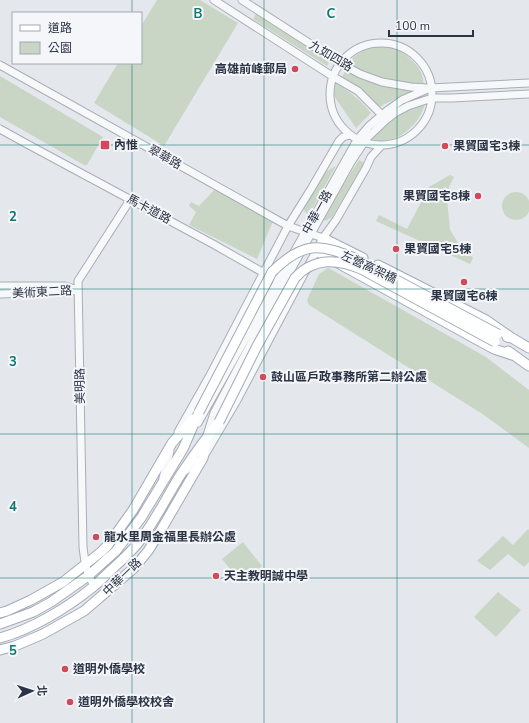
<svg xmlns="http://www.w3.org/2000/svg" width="529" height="723" viewBox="0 0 529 723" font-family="'Nunito Sans','Noto Sans TC',sans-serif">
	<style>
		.green { fill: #c9d6c5 }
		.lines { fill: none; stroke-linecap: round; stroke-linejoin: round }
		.minor-casing { stroke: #a9aeb7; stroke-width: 9 }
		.major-casing { stroke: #a3abb8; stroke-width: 11 }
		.minor { stroke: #f7f8fa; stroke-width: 7 }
		.major { stroke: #fff; stroke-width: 9 }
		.major-bridge-casing { stroke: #a3abb8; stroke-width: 11; stroke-linecap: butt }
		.major-bridge { stroke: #fff; stroke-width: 9 }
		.grid { fill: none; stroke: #0f766e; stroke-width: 1; stroke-opacity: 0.55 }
		.poi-dot { fill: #d1495b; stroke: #f4f6f9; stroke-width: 1.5 }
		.labels { text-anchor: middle; stroke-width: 4; stroke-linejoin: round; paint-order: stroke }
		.street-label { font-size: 12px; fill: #2b3445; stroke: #f4f6f9 }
		.poi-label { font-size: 12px; font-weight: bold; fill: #2b3445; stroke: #f4f6f9; text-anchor: start }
		.grid-label { font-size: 13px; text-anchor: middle; font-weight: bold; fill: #0f766e; stroke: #f4f6f9; stroke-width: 4; stroke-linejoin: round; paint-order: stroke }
	</style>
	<rect width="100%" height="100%" fill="#e4e7ec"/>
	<path class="green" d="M157 0H200L238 23 164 146 94 103 118 63H141V26Z
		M257 12 331 59 327 66 253 19Z
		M376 47C383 47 391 47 398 50 405 53 418 65 421 72 423 76 423 81 424 85 408 83 392 82 377 77 366 74 357 69 347 64 356 54 362 50 376 47Z
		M346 69 415 90 403 95 379 107 364 93 341 79Z
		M0 76 103 137 87 165H84L0 117Z
		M335 83C350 92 360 99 371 113L356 128 334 96 333 90Z
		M426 102C424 106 423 110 421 114 416 125 400 139 387 141 381 142 375 142 368 141L386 124 398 114Z
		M359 160 364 163 332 217 327 220 321 221 341 183 346 180Z
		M336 166 308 216 304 210V205L323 173Z
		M450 175 454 177 449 187 447 199 450 230 460 246 473 258 470 264 376 221 379 215 407 229 429 187Z
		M215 189 273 221 257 259 189 225 196 212 189 206 191 202 199 206Z
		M502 206a14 14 0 1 1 28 0a14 14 0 1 1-28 0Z
		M328 268 332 270 486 357 529 390V448L484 415 309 305 307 300 319 274Z
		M528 529 529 530V562L524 567 508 554 490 570 477 561 503 536 513 545Z
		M243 542 262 566 241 583 222 559Z
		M498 592 521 610 496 637 474 617Z"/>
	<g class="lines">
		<defs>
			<path id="minor" d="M214 0 332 76 358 91 384 117
				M242 0 340 63 360 74 382 82 411 87 428 88
				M330 94a51 51 0 1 1 102 0a51 51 0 1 1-102 0Z
				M0 65 288 226 323 238
				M0 129 27 144 213 244 264 273 283 283
				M0 286H65L78 290
				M0 294 65 292 77 290
				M198 423 357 140 369 126 388 110 402 100 430 88 529 83
				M178 432 209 377 288 226 311 189 339 141 343 137 350 135
				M207 435 214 413 273 302 351 162 367 138 386 120 395 113 408 106 432 98H452L529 94
				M185 471 203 458 236 402 323 238 336 220 366 168 371 157 381 146
				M163 478 170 451
				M94 586C86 571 85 564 83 547L78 281 130 200"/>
			<path id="major" d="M323 238 363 258
				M316 251 483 343 494 349 512 355
				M378 265 486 320 512 338
				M507 337 512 338 529 348
				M508 351 529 366
				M0 613 7 611 31 600 63 582 101 552 108 545 133 510 172 443 193 419
				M0 624 33 612 51 602 88 576 116 551 141 518 183 449 199 412
				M0 638C32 629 67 608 93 587 99 582 105 576 110 571 120 562 130 553 138 543 155 522 167 496 181 474 193 456 205 439 219 422
				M0 650 15 646 43 634 84 611 134 568 148 551 161 530 203 458 205 441"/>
		</defs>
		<use href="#minor" class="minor-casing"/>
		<use href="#major" class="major-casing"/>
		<use href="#minor" class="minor"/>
		<use href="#major" class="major"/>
		<defs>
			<path id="major-bridge" d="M199 412 272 272C303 241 320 243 359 260L498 334
				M219 422 257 346 295 278C314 257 337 259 361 269L495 342"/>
		</defs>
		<use href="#major-bridge" class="major-bridge-casing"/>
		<use href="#major-bridge" class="major-bridge"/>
	</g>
	<path class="grid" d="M132 0V13M264 0V723M397 0V723M132 63V723M0 145H529M0 289H529M0 434H529M0 578H529"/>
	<g class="poi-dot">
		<circle cx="295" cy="69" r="4"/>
		<rect x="100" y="140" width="10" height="10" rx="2"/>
		<circle cx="445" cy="146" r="4"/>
		<circle cx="478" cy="196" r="4"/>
		<circle cx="396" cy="249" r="4"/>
		<circle cx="464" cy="282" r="4"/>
		<circle cx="263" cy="377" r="4"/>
		<circle cx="96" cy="537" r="4"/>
		<circle cx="216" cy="576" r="4"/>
		<circle cx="65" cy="669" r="4"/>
		<circle cx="70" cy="702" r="4"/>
	</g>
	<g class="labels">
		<g class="street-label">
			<text transform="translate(331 56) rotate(31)" y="4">九如四路</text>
			<text transform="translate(165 157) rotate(29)" y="4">翠華路</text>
			<text transform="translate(149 209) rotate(28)" y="4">馬卡道路</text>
			<text transform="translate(317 212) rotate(-61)" y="4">中華一路</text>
			<text transform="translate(369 267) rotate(25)" y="4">左營高架橋</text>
			<text transform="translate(42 292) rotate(-3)" y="4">美術東二路</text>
			<text transform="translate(80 386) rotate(-91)" y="4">美明路</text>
			<text transform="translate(122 577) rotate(-44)" y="4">中華一路</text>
		</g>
		<g class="poi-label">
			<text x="287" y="73" text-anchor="end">高雄前峰郵局</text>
			<text x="114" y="149">內惟</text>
			<text x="453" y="150">果貿國宅3棟</text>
			<text x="470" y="200" text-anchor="end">果貿國宅8棟</text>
			<text x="404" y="253">果貿國宅5棟</text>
			<text x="464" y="300" text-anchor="middle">果貿國宅6棟</text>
			<text x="271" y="381">鼓山區戶政事務所第二辦公處</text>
			<text x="104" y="541">龍水里周金福里長辦公處</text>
			<text x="224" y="580">天主教明誠中學</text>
			<text x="73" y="673">道明外僑學校</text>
			<text x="78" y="706">道明外僑學校校舍</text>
		</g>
	</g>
	<g class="grid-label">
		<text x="198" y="18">B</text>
		<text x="331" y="18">C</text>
		<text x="13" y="221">2</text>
		<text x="13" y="366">3</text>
		<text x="13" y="511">4</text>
		<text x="13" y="655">5</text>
	</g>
	<rect x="12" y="12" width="130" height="52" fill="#f4f6f9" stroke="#a4a8b1"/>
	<rect x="20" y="25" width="20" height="6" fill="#ffffff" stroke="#a4a8b1"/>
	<text x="48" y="32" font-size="12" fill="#2b3445">道路</text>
	<rect x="20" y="42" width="20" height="12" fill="#c9d6c5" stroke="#a4a8b1"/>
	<text x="48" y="52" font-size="12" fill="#2b3445">公園</text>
	<g transform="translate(32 691) rotate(87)" stroke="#f4f6f9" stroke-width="3" paint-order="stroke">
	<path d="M0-3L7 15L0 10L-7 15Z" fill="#2b3445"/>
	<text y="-6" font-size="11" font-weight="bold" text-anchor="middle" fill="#2b3445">北</text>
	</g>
	<path d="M389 30v6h84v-6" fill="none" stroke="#2b3445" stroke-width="2"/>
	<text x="395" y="30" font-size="12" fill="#2b3445" stroke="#f4f6f9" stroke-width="3" paint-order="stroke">100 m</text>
</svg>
